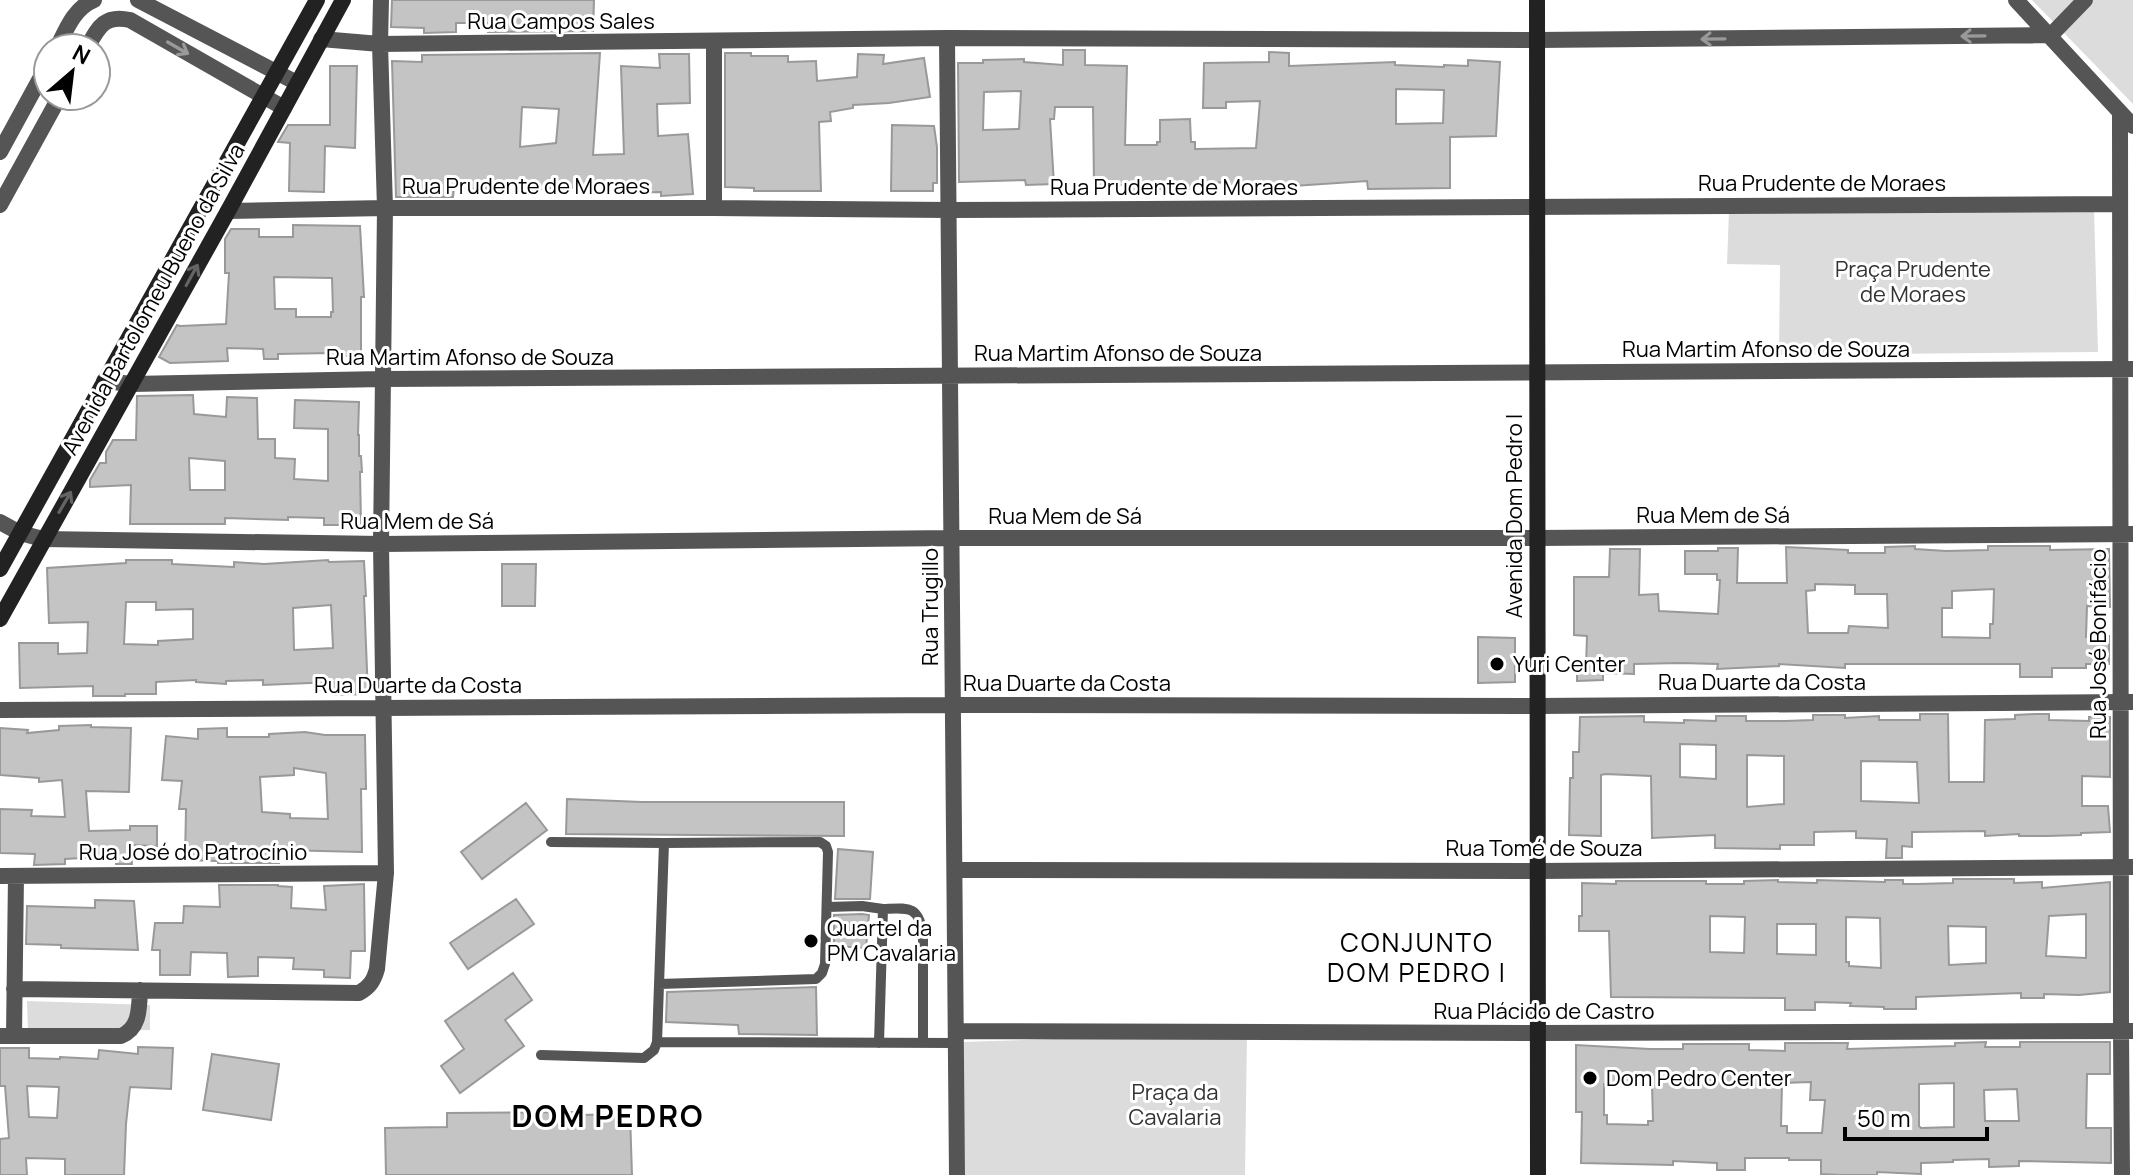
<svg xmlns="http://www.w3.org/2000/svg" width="2133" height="1175" viewBox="0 0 2133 1175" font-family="Manrope,sans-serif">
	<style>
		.green { fill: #dcdcdc }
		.building { fill: #c4c4c4; stroke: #999; stroke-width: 2; fill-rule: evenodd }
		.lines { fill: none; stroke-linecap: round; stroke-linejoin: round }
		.lane { stroke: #555; stroke-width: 10 }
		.street { stroke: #555; stroke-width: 16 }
		.secondary { stroke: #222; stroke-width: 16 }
		.oneway { stroke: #999 }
		.oneway2 { stroke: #646464 }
		.poi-dot { fill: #000; stroke: #fff; stroke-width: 3 }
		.labels { text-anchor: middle; stroke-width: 6; stroke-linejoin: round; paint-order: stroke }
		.street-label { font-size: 22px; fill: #000; stroke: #fff }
		.park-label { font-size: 22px; fill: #333; stroke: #fff }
		.poi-label { font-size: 22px; fill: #000; stroke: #fff; text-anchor: start }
		.quarter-label { font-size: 26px; letter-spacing: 2px; fill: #000; stroke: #fff }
		.district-label { font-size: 30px; font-weight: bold; letter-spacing: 2px; fill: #000; stroke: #fff }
	</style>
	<rect width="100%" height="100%" fill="#fff"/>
	<path class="green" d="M2032 0H2133V104Z
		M2094 209 2098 352 1779 355 1780 265 1727 264 1729 211Z
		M27 1001 150 1005V1030L28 1032Z
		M1247 1033 1245 1175H965L962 1042Z"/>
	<path class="building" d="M392 0H594L593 31 488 32 487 23H456V32L424 33V28L391 27Z
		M1063 50H1085V65L1127 66 1125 145H1157V142H1160V120L1190 119 1191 142H1195V149L1256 148 1260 101 1226 102V108H1203L1204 63 1269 62V52L1289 53V66L1395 62V65L1444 67V65L1468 66V60L1500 62 1496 136 1450 137V188L1368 189 1367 181 1278 187 1228 185V182L1196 184V189H1157V192H1131V185H1094L1093 107H1055L1054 119H1050L1054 184 1026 185 1025 180 959 182 958 63H983V60L1024 59V62L1063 65ZM1396 89 1444 90 1443 123 1396 124ZM1021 91 1019 129 983 130 984 92Z
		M600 53 593 155 624 154 621 66 660 68 659 54H689L690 103 657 104 658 136 688 134 693 194 661 196V192L625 193V182L590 183V189L567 187 531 190 530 183 486 184V189L454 188 453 197H396L392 61 422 62V55ZM522 107 559 109 556 143 520 147Z
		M725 53H751V56H788V62L816 61 817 81 857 77 858 54 884 55 883 64 924 58 930 97 889 103 853 105V108L830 112 831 121 819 122 821 191H754V188L725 187Z
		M330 66H357L355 148 325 146 324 192 289 191 290 143 278 142 288 125H330Z
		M892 125 934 126 937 147V183H933V191H891Z
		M293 225 360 226 364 297H361V356H331V353L278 354V359H264L263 349 227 348 228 361 170 363 159 357 177 325 180 326 226 324 229 273H225V239L231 229H259V237H293ZM274 277 332 278 333 312H331V317H296V309H275Z
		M193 395 194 414 226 417 227 397 257 398 258 439H275V458L295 459 294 479 328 481V429L294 428 295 400 359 402 358 435H359V456H361L362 472H360L361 525H324V518L288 517V520L225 518V524H130L131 485 90 487V480L100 463H106V452L113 440H136L137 396ZM189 458 225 461V490H190Z
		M1915 546V549L1946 551 1988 550V546H2050V550L2109 549 2110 607 2087 606 2086 637 2109 636V664H2086V668H2052V677H2020V664H1845V668L1779 664V666L1717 669 1718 664 1680 663 1634 664V674L1603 673V680L1577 681V665H1586L1587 636 1574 635V577H1609L1610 549H1640L1639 595 1658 594 1659 611 1718 614 1720 580H1717V574H1685V551H1718V548H1738L1737 583H1787L1786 547 1848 550V553H1885V547ZM1815 584 1855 585V594H1887L1888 628 1849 626 1848 633H1808L1806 591 1815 590ZM1994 589 1993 624H1990V638L1942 637V608H1952V591Z
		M126 560H172V564L234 567V562L264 564 328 560 329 562 364 561 366 596H364L368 694 335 695 334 682 263 685V680L226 681V684L196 682V680L156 682V694H125V696H93V686L20 688 19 643H58V654L87 653 88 622 49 623 47 568 126 563ZM126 602H156V610L193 609V639L158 641V645L124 644ZM331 605 333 648 294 650 293 608Z
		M502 564H536L535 606H502Z
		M1478 637 1515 638V682L1478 683Z
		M1920 714H1948L1949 782H1984L1985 720 2015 719V715L2035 714H2049V720L2089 721V717H2110V777L2082 776V806H2108L2110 832 2081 833V835L2047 836H2019V834L1985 836V831L1912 832V847L1902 846V858H1886L1887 839 1856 838V831L1814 832V845H1780V849L1715 848V835L1652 838 1651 776 1605 774 1601 775V836L1569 835 1570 778H1573V752H1579L1580 717 1644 716V722L1684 723V720L1716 721V716H1746V721H1785L1813 720V715H1845V718L1879 716V720H1920ZM1680 744 1716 745V779L1680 777ZM1747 755 1784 756V804L1747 807ZM1861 761 1917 762 1919 803 1861 801Z
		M91 725V727L131 728 129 792 86 791 89 831 130 830V826H157V846L130 845 132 864H116V856L65 859V864L34 865 35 854 0 853V809L32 810 31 816 65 817 62 780 39 782V778L0 775V728L28 730 27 733 59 730V726Z
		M227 728V737H269V734L305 732 325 735H365L366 789H361L362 852 279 850V863H218V861L185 860 186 809H179L182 781 162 780 166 736 198 739V729ZM294 768 326 773 328 819 290 818V814L262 812 260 777 294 775Z
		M567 799 642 802H844V836L566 834Z
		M526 803 547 830 482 879 461 852Z
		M838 849 873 852 870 899H835Z
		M1953 879H2014V883L2042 882V888L2110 882V992L2079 995 2044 994V998H2021V993L1916 997V1009H1884V1007L1850 1006 1851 1003 1815 1002V1010H1785V998L1611 997 1609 931H1579V916H1582V883L1616 884V881H1706V884H1744V881L1778 880V882L1817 883V880L1885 882V880H1903V884H1918L1953 883ZM2086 914V958L2046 956 2049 916ZM1710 916 1745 917 1744 953 1710 952ZM1846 917 1880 918 1881 968 1849 966V962H1846ZM1777 924H1816V955L1777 954ZM1948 926 1986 927V963L1949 965Z
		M364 884 365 951H351L350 978 324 977V970L293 969 294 958 258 957V976L228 977 227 953 191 952 190 975H160V950H152L155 923H183L184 906 220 907 219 885H278V886L292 887 291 908 326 910 324 886Z
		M516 899 534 924 468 969 450 943Z
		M95 900 134 901 138 950 61 948V945L26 944 27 906 95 908Z
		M862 914 869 915 866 948 834 946V915Z
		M513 973 532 1000 505 1020 524 1046 460 1093 441 1066 464 1049 445 1021Z
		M816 987 817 1035 739 1034 738 1025 666 1022 667 992Z
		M1986 1042 1985 1047H2020V1042H2110V1074H2087L2086 1128H2111V1163L2019 1161V1166L1989 1167V1159L1953 1160V1162L1921 1163V1174L1877 1172V1175H1840L1821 1174V1160H1789V1158H1745V1170H1717V1163L1673 1161V1165L1581 1163 1582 1112H1576V1045L1650 1049H1683V1044H1749V1050L1785 1051V1043H1848L1847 1049 1955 1046V1043ZM1811 1082 1810 1100H1825L1822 1133H1787V1126H1781L1782 1083ZM1954 1083V1127L1921 1128 1919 1126V1084ZM1604 1084 1652 1085 1653 1121H1648V1125L1607 1124V1115H1604ZM2017 1089 2019 1121H1985L1984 1090Z
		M138 1047 173 1048 171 1089 130 1087 126 1124 124 1175H65V1159L26 1158 27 1175H0V1139L9 1138 5 1086H0V1048H29V1058L60 1059V1057L98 1059 99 1050 138 1054ZM27 1086 59 1087 57 1118 29 1117Z
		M212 1054 279 1064 271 1120 203 1110Z
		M577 1112V1115L630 1114 632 1175H386L385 1128 447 1127V1113Z"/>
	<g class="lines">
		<path class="lane" d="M551 842 664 843 657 1042 956 1043
			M827 907 862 906 883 909 879 1043
			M883 909C908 908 918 905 923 933V1043
			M659 984 816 979 822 973 825 964 828 852 826 846 820 842 664 843
			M541 1055 644 1058 654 1050 657 1042"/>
		<path class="street" d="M138 0 297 83
			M2016 0 2133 126
			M2051 35 2085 0
			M947 38 957 1175
			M321 39 380 44 947 38 1537 40 2051 35
			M57 48C66 30 74 8 94 0
			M87 48C98 28 104 14 130 20L284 108
			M2120 114 2121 1032 2122 1175
			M0 152 48 64
			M0 205 60 96
			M714 208V41
			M228 211 385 208H714L949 210 2120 204
			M104 381 132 384 383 379 2133 369
			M0 522 20 533 43 539 381 544 952 538H1536L2133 534
			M0 710 953 705 1537 706 2133 702
			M955 870 1537 871 2133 867
			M0 876 386 873
			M14 989 359 993C370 987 374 980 377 969L386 873 381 544 385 208 380 44 381 0
			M956 1031 1537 1033 2133 1031
			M14 1035 16 876
			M0 1036H121C140 1028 139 1009 140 990"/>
		<path class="secondary" d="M1537 0 1538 1175
			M0 569 317 0
			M0 619 228 211 343 0"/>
	</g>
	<defs><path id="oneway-shaft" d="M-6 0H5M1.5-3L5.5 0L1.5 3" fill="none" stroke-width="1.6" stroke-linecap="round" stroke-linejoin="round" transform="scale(2)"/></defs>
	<g class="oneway">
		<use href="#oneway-shaft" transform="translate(1973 36) rotate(179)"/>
		<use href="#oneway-shaft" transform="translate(1713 39) rotate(179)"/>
		<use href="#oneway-shaft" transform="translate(178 48) rotate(30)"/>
	</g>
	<g class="oneway2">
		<use href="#oneway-shaft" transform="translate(192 275) rotate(-61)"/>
		<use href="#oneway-shaft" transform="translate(65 502) rotate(-60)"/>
	</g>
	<g class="poi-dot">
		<circle cx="1497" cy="664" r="8"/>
		<circle cx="811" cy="941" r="8"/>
		<circle cx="1590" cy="1078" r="8"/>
	</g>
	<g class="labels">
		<g class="street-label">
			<text x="561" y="29">Rua Campos Sales</text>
			<text x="1822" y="191">Rua Prudente de Moraes</text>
			<text x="526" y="194">Rua Prudente de Moraes</text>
			<text x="1174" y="195">Rua Prudente de Moraes</text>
			<text transform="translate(153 299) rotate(-61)" y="8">Avenida Bartolomeu Bueno da Silva</text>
			<text x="1766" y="357">Rua Martim Afonso de Souza</text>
			<text x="1118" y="361">Rua Martim Afonso de Souza</text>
			<text x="470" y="365">Rua Martim Afonso de Souza</text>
			<text x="1713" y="523">Rua Mem de Sá</text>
			<text x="1065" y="524">Rua Mem de Sá</text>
			<text transform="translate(1514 516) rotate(-90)" y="8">Avenida Dom Pedro I</text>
			<text x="417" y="529">Rua Mem de Sá</text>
			<text transform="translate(930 607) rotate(-90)" y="8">Rua Trugillo</text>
			<text transform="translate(2098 644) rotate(-90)" y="8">Rua José Bonifácio</text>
			<text x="1762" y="690">Rua Duarte da Costa</text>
			<text x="1067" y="691">Rua Duarte da Costa</text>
			<text x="418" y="693">Rua Duarte da Costa</text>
			<text x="1544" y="856">Rua Tomé de Souza</text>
			<text x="193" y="860">Rua José do Patrocínio</text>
			<text x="1544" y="1019">Rua Plácido de Castro</text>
		</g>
		<g class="park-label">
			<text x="1913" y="277">Praça Prudente<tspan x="1913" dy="25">de Moraes</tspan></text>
			<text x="1175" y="1100">Praça da<tspan x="1175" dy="25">Cavalaria</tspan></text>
		</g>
		<g class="poi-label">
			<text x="1513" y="672">Yuri Center</text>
			<text x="827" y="936">Quartel da<tspan x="827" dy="25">PM Cavalaria</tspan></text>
			<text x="1606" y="1086">Dom Pedro Center</text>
		</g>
		<g class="quarter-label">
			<text x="1417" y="952">CONJUNTO<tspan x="1417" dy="30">DOM PEDRO I</tspan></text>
		</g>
		<g class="district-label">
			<text x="608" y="1127">DOM PEDRO</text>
		</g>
	</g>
	<g transform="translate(72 72) rotate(28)"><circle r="38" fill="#ffffff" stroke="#999999" stroke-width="2"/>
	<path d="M0-6L14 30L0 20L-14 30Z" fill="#000000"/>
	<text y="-12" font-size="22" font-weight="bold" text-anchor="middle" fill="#000000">N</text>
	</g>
	<path d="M1845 1127v12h142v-12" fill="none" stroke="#000000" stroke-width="4"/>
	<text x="1857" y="1127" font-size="24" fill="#000000" stroke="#ffffff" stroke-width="6" paint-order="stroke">50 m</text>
</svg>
